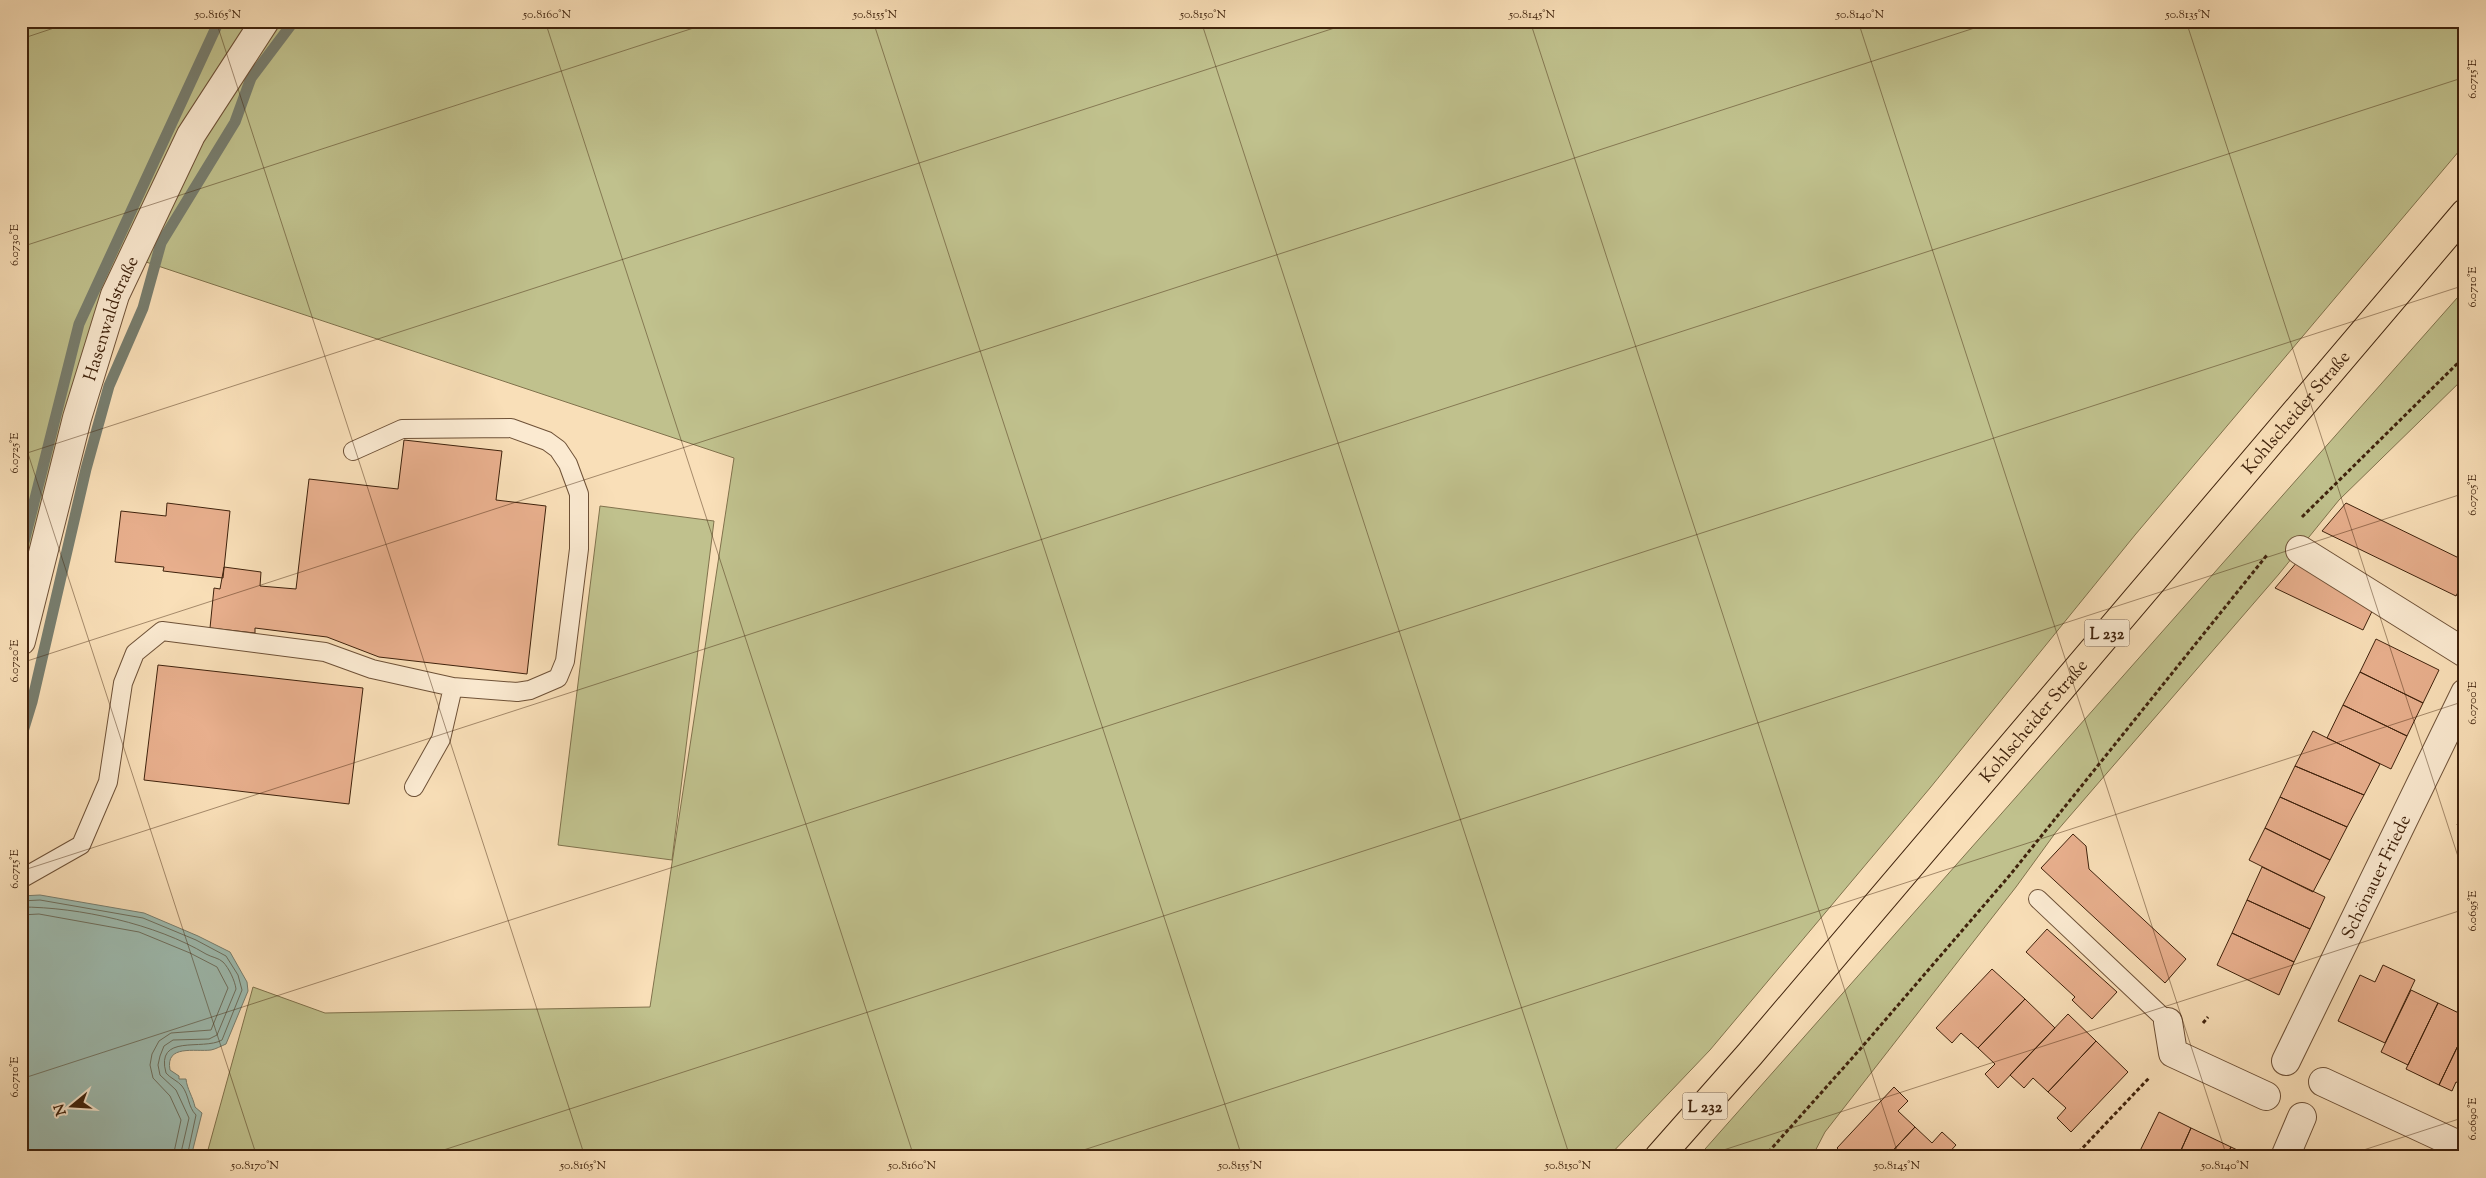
<svg xmlns="http://www.w3.org/2000/svg" width="2486" height="1178" viewBox="0 0 2486 1178" font-family="'Sorts Mill Goudy',serif">
	<style>
		.green { fill: #c0c18d; stroke: #80724c }
		.water { fill: #9ebcb1; stroke: #787e6f }
		.lines { fill: none; stroke-linecap: round; stroke-linejoin: round }
		.shore { stroke: #6e6f5e; stroke-width: 1 }
		.stream { stroke: #787e6f; stroke-width: 11 }
		.building { fill: #e8af8d; stroke: #3f220c }
		.lane-casing { stroke: #6e5137; stroke-width: 20 }
		.street-casing { stroke: #6e5137; stroke-width: 30 }
		.primary-casing { stroke: #3f220c; stroke-width: 30 }
		.path { stroke: #3f220c; stroke-width: 3; stroke-dasharray: 4 2.5; stroke-linecap: butt }
		.lane { stroke: #fbead1; stroke-width: 18 }
		.street { stroke: #fbead1; stroke-width: 28 }
		.primary { stroke: #f9dfb8; stroke-width: 28 }
		.ticks { fill: none; stroke: #3f220c; stroke-width: 1; stroke-opacity: 0.45 }
		.labels { text-anchor: middle; stroke-width: 4; stroke-linejoin: round; paint-order: stroke }
		.shield { fill: #fbead1; stroke: #775e47; stroke-width: 1 }
		.shield-label { font-size: 16px; font-weight: bold; fill: #3f220c }
		.street-label { font-size: 18px; fill: #3f220c; stroke: #fbead1 }
		.neatline { fill: none; stroke: #3f220c; stroke-width: 2 }
		.ticks-label { font-size: 12px; text-anchor: middle; fill: #3f220c }
	</style>
	<rect width="100%" height="100%" fill="#f9dfb8"/>
	<filter id="stains"><feTurbulence type="fractalNoise" baseFrequency=".004" numOctaves="4"/><feColorMatrix values="0 0 0 0 .2 0 0 0 0 .09 0 0 0 0 .02 0 0 0 .5 -.17"/></filter>
	<radialGradient id="worn" r=".72"><stop offset=".6" stop-color="#630" stop-opacity="0"/><stop offset="1" stop-color="#630" stop-opacity=".3"/></radialGradient>
	<path class="green" d="M21 21H2465V144L2135 535 1930 788 1710 1050 1608 1157H206L253 987 325 1013 650 1007 734 458 134 258 21 634Z
		M2465 289V377L2339 500 2279 574 2056 832 2016 887 1825 1132 1812 1157H1698Z
		M600 506 714 521 672 860 558 845Z"/>
	<path class="water" d="M40 895 144 913 198 936 230 952 247 982 248 991 226 1044C221 1046 216 1049 211 1050 195 1052 165 1044 170 1070L179 1076V1079H186C187 1089 193 1097 195 1107L202 1113 191 1157H21V896Z"/>
	<g class="lines">
		<path class="shore" d="M21 901 40 900 143 918 196 940 226 956 238 975 242 990 222 1040C203 1051 155 1033 166 1073 170 1078 178 1081 182 1086 189 1095 188 1107 196 1115L187 1157
			M21 907C79 907 156 924 206 954 211 957 219 958 223 962 229 968 235 981 236 989L217 1035 209 1039 173 1040 164 1046 160 1056 158 1065 160 1075 176 1090 189 1118 180 1157
			M21 915 39 914 139 932 190 953 217 967 228 988 211 1030 171 1033 159 1041 152 1054 150 1065 153 1078 170 1096 181 1120 173 1157"/>
		<path class="stream" d="M21 554 79 324 219 21
			M21 738 32 702 86 469 109 386 143 308 161 243 235 122 251 78 294 21"/>
	</g>
	<path class="building" d="M404 440 502 451 496 500 546 506 527 674 379 657 327 637 255 628V633L210 628 214 588 220 589 224 567 261 572 260 586 296 589 309 479 398 489Z
		M167 503 230 511 223 578 163 571 164 567 115 562 121 511 166 516Z
		M2346 503 2465 561V579L2456 596 2322 531Z
		M2298 561 2377 601 2363 630 2275 588Z
		M2376 639 2439 670 2423 703 2360 672Z
		M158 665 363 688 349 804 144 780Z
		M2360 672 2423 703 2407 736 2343 705Z
		M2343 705 2407 736 2391 769 2327 738Z
		M2313 731 2380 764 2364 795 2295 766Z
		M2295 766 2364 795 2347 827 2280 797Z
		M2280 797 2347 827 2330 860 2265 828Z
		M2465 809V829L2457 825Z
		M2265 828 2330 860 2313 892 2249 860Z
		M2073 834 2086 846 2089 869 2186 959 2165 983 2041 868Z
		M2262 867 2325 897 2310 929 2247 900Z
		M2247 900 2310 929 2294 962 2232 933Z
		M2047 929 2117 992 2092 1019 2072 1000 2075 997 2026 952Z
		M2232 933 2294 962 2279 995 2217 965Z
		M2383 965 2415 980 2385 1043 2338 1021 2360 975 2375 982Z
		M1992 969 2025 999 1978 1048 1961 1033 1952 1043 1936 1028Z
		M2411 990 2438 1003 2408 1065 2381 1052Z
		M2025 999 2055 1028 1998 1088 1985 1074 1995 1064 1978 1048Z
		M2438 1003 2465 1016V1031L2439 1085 2406 1069Z
		M2068 1014 2096 1041 2048 1092 2033 1078 2024 1088 2010 1075Z
		M2465 1031V1085L2456 1082 2452 1091 2439 1085Z
		M2096 1041 2128 1072 2071 1132 2057 1118 2066 1108 2048 1092Z
		M1894 1087 1908 1101 1898 1111 1915 1127 1887 1157H1846L1837 1148Z
		M2159 1112 2191 1128 2178 1157H2137Z
		M1915 1127 1932 1143 1942 1132 1956 1145 1945 1157H1887Z
		M2191 1128 2231 1147 2226 1157H2178Z
		M2231 1147 2252 1157H2226Z"/>
	<g class="lines">
		<defs>
			<path id="lane" d="M353 451 402 429 511 428 547 441 558 449 568 464 579 494V549L565 661 558 678 530 690 517 692 453 687
				M21 879 81 845 108 782 123 683 135 653 162 631 325 652 372 669 453 687 441 739 414 787
				M2038 899 2168 1022"/>
			<g id="street">
				<path d="M2300 550 2465 653"/>
				<path id="s1" d="M21 641 77 418 115 295 191 135 265 21"/>
				<path d="M2168 1022 2173 1053 2266 1096"/>
				<path id="s2" d="M2286 1061 2465 693"/>
				<path d="M2323 1082 2465 1148"/>
				<path d="M2285 1157 2302 1117"/>
			</g>
			<g id="primary">
				<path id="s3" d="M1659 1157 1750 1054 2465 213"/>
			</g>
		</defs>
		<use href="#lane" class="lane-casing"/>
		<use href="#street" class="street-casing"/>
		<use href="#primary" class="primary-casing"/>
		<path class="path" d="M2302 517 2465 356
			M2203 1023 2208 1017
			M1764 1157 1862 1047 2010 875 2267 555
			M2074 1157 2149 1078"/>
		<use href="#lane" class="lane"/>
		<use href="#street" class="street"/>
		<use href="#primary" class="primary"/>
	</g>
	<path class="ticks" d="M216 21 585 1157M545 21 914 1157M873 21 1242 1157M1201 21 1570 1157M1530 21 1899 1157M1858 21 2227 1157M2186 21 2465 878M21 39 75 21M21 247 715 21M21 432 257 1157M21 455 1356 21M21 663 1996 21M21 871 2465 77M21 1079 2465 285M422 1157 2465 493M1062 1157 2465 701M1702 1157 2465 909M2342 1157 2465 1117"/>
	<g class="labels">
		<g class="shield">
			<rect x="2084.5" y="619.5" width="45" height="27" rx="4"/>
			<rect x="1682.5" y="1092.5" width="45" height="27" rx="4"/>
		</g>
		<g class="shield-label">
			<text x="2107" y="639">L 232</text>
			<text x="1705" y="1112">L 232</text>
		</g>
		<g class="street-label">
			<text dy="6" stroke="none"><textPath href="#s1" startOffset="335">Hasenwaldstraße</textPath></text>
			<text dy="6" stroke="none"><textPath href="#s3" startOffset="980">Kohlscheider Straße</textPath></text>
			<text dy="6" stroke="none"><textPath href="#s3" startOffset="575">Kohlscheider Straße</textPath></text>
			<text dy="6" stroke="none"><textPath href="#s2" startOffset="205">Schönauer Friede</textPath></text>
		</g>
	</g>
	<rect width="2486" height="1178" fill="none" stroke="#f9dfb8" stroke-width="55"/>
	<g transform="translate(72 1106) rotate(252)" stroke="#fbead1" stroke-width="4" paint-order="stroke">
	<path d="M0-4L9 19L0 12L-9 19Z" fill="#3f220c"/>
	<text y="-8" font-size="14" font-weight="bold" text-anchor="middle" fill="#3f220c">N</text>
	</g>
	<rect x="28" y="28" width="2430" height="1122" class="neatline"/>
	<g class="ticks-label">
		<text x="218" y="18">50.8165°N</text>
		<text x="547" y="18">50.8160°N</text>
		<text x="875" y="18">50.8155°N</text>
		<text x="1203" y="18">50.8150°N</text>
		<text x="1532" y="18">50.8145°N</text>
		<text x="1860" y="18">50.8140°N</text>
		<text x="2188" y="18">50.8135°N</text>
		<text transform="translate(2472 79) rotate(-90)" y="4">6.0715°E</text>
		<text transform="translate(14 245) rotate(-90)" y="4">6.0730°E</text>
		<text transform="translate(2472 287) rotate(-90)" y="4">6.0710°E</text>
		<text transform="translate(14 453) rotate(-90)" y="4">6.0725°E</text>
		<text transform="translate(2472 495) rotate(-90)" y="4">6.0705°E</text>
		<text transform="translate(14 661) rotate(-90)" y="4">6.0720°E</text>
		<text transform="translate(2472 703) rotate(-90)" y="4">6.0700°E</text>
		<text transform="translate(14 869) rotate(-90)" y="4">6.0715°E</text>
		<text transform="translate(2472 911) rotate(-90)" y="4">6.0695°E</text>
		<text transform="translate(14 1077) rotate(-90)" y="4">6.0710°E</text>
		<text transform="translate(2472 1119) rotate(-90)" y="4">6.0690°E</text>
		<text x="255" y="1169">50.8170°N</text>
		<text x="583" y="1169">50.8165°N</text>
		<text x="912" y="1169">50.8160°N</text>
		<text x="1240" y="1169">50.8155°N</text>
		<text x="1568" y="1169">50.8150°N</text>
		<text x="1897" y="1169">50.8145°N</text>
		<text x="2225" y="1169">50.8140°N</text>
	</g>
	<rect width="100%" height="100%" filter="url(#stains)"/>
	<rect width="100%" height="100%" fill="url(#worn)"/>
</svg>
